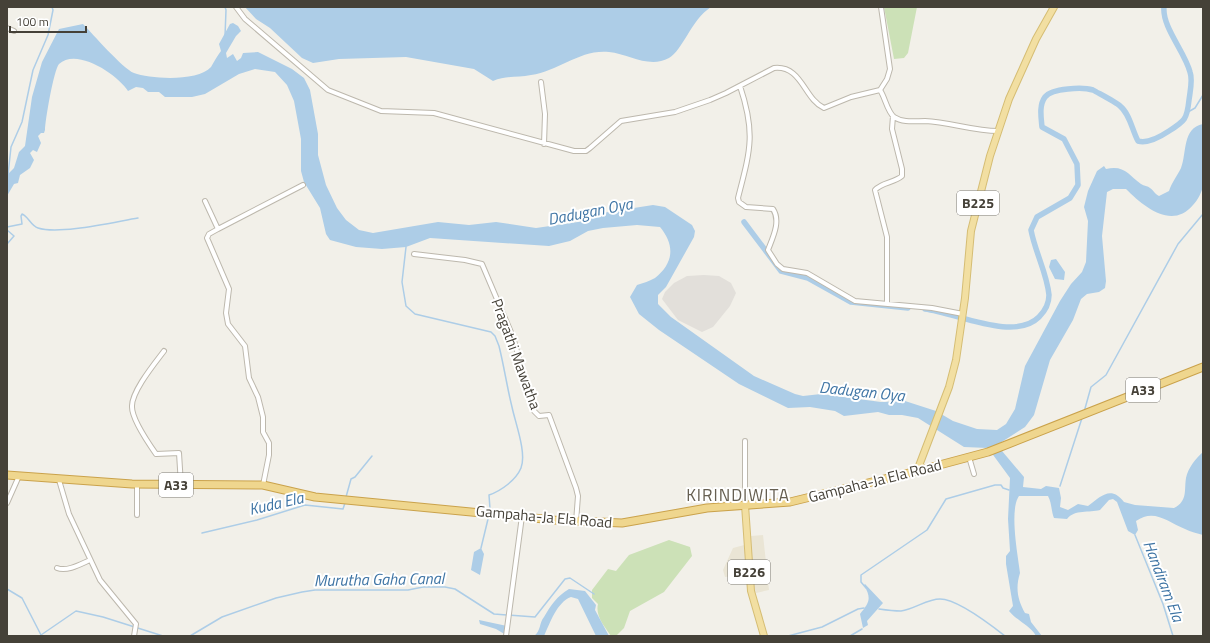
<svg xmlns="http://www.w3.org/2000/svg" width="1210" height="643" viewBox="0 0 1210 643" font-family="'Titillium Web',sans-serif">
	<style>
		.industrial { fill: #e2dfda }
		.education { fill: #eae5d5 }
		.green { fill: #cce1b7 }
		.water { fill: #adcde7 }
		.lines { fill: none; stroke-linecap: round; stroke-linejoin: round }
		.stream { stroke: #adcde7; stroke-width: 1.5 }
		.canal { stroke: #adcde7; stroke-width: 5.5 }
		.minor-casing { stroke: #bdb8ad; stroke-width: 6 }
		.primary-casing { stroke: #d5bd74; stroke-width: 8 }
		.trunk-casing { stroke: #caa24b; stroke-width: 9 }
		.minor { stroke: #fff; stroke-width: 4 }
		.primary { stroke: #f2dfa2; stroke-width: 6 }
		.trunk { stroke: #efd68e; stroke-width: 7 }
		.labels { text-anchor: middle; stroke-width: 4; stroke-linejoin: round; paint-order: stroke }
		.shield { fill: #fff; stroke: #7d7a74; stroke-width: 1 }
		.shield-label { font-size: 14px; font-weight: bold; fill: #454138 }
		.street-label { font-size: 15px; fill: #454138; stroke: #fff }
		.water-label { font-size: 16px; font-style: italic; fill: #3e74a4; stroke: #fff }
		.quarter-label { font-size: 17px; letter-spacing: 1px; fill: #665f51; stroke: #fff }
	</style>
	<rect width="100%" height="100%" fill="#f2f0e9"/>
	<path class="industrial" d="M704 275 719 276 731 283 736 293 730 306 713 327 702 332 678 320 662 299 665 292 674 283 687 276Z"/>
	<path class="education" d="M763 535 769 590 756 593 754 591 750 575 725 577 723 570 733 548 748 544 751 536Z"/>
	<path class="green" d="M884 7H917L908 53 904 58 894 59Z
		M669 540 690 547 692 556 664 592 630 611 624 628 616 636H611C605 627 595 616 598 604L592 598V590L608 569 616 571 629 555Z"/>
	<path class="water" d="M245 7H711C691 20 683 50 669 58 649 69 629 54 609 52 580 49 559 71 531 75 518 78 506 75 493 81L474 69 406 57 339 59 313 63 302 58 270 28 256 19Z
		M233 23 238 26 241 31 236 36 226 53 227 58 233 54 237 61 241 58 243 53 258 52 292 69 304 78 310 90 318 134V155L326 185 337 208 346 220 359 230 373 233 438 222 469 225 496 222 536 228 585 221 602 213 653 205 665 207 692 225 695 231 694 237 666 287 658 295V304L671 317 754 376 795 394 803 396 821 394 881 402 905 401 936 411 953 421 977 429 997 430 1006 424 1015 409 1025 366 1060 301 1071 284 1082 272 1086 262 1088 221 1084 207 1088 191 1097 171 1104 166 1106 169C1125 165 1128 175 1141 184 1144 186 1148 186 1150 188 1154 191 1154 193 1159 196L1169 191C1172 182 1177 176 1181 168 1187 153 1182 128 1203 124 1203 140 1206 171 1203 185 1202 192 1198 200 1193 205 1172 230 1144 207 1126 189H1113L1107 192 1102 236 1106 281 1105 288 1099 292 1087 294 1081 299 1073 320 1050 360 1034 415 1025 427 997 445 1024 477 1023 487 1041 489 1046 486 1059 488 1061 498 1060 507 1068 510 1078 504 1088 506C1101 496 1111 485 1124 502L1135 505 1174 508C1188 501 1184 490 1186 478 1188 468 1196 458 1203 452V535C1197 533 1191 532 1185 529 1168 522 1154 508 1136 521L1138 530 1135 535 1128 531 1117 502 1113 499 1109 500 1100 510C1089 513 1075 509 1067 519L1054 518C1051 511 1052 503 1048 496H1019C1009 510 1018 556 1020 573 1015 589 1018 600 1025 613L1029 614 1031 622 1042 636H1036C1030 625 1017 621 1009 611L1013 606 1006 564V556L1010 551 1008 519 1010 478 988 448 964 447 918 418 902 415H889L878 412 844 416 835 411 810 407 788 408 739 384 659 330 639 314 630 297 637 285C643 283 650 281 655 278 674 263 675 245 660 227L637 225 603 228 588 231 570 241 549 246 430 238 406 247 382 249 356 247 330 240 326 234 320 208 304 182 301 171V139L294 101 287 85 275 72 255 69 239 74 205 94 192 97H165L159 92H148L143 88 136 87 128 91C118 75 77 47 59 64 54 69 45 121 45 130L44 133H41L38 136 41 143 37 152 33 150 30 153 34 160 30 168 20 175 18 183 14 184 7 196V175L14 168 19 152 25 146 32 97 42 62 59 29 83 24C92 33 123 69 134 73 150 79 198 82 211 67 214 62 217 56 221 51L219 44 230 24Z
		M1056 259 1065 272 1064 280 1055 279 1049 267 1051 260Z
		M481 548 484 554 480 575 471 570 474 552Z
		M865 584 883 603 867 621 868 625 863 628 860 614C869 603 872 599 864 585Z
		M569 589 585 591 596 605 595 610 609 636H596L578 599 571 597C557 602 550 623 544 636H534C541 631 539 623 544 617 551 605 557 596 569 589Z
		M479 620 507 626 506 635 496 629 480 624Z"/>
	<g class="lines">
		<path class="stream" d="M225 7 226 10 225 36
			M1188 112 1195 108 1203 95
			M8 175 11 147 22 122 33 70 48 35 53 10 52 7
			M7 227 22 224 21 216 22 214C28 216 31 226 38 228 59 235 114 222 138 218
			M7 230 14 236 7 244
			M406 247 402 282 406 306 415 314 491 332 495 336 499 346C504 366 507 387 512 407 515 422 527 453 521 468 516 480 501 491 489 495L490 509
			M1084 412 1091 387 1106 375 1178 244 1203 214
			M1060 486 1082 418
			M346 497 351 479 355 477 372 456
			M202 533 257 520 305 505 343 509 345 503
			M1135 535 1163 604 1173 636
			M481 548 488 519
			M866 588 861 582V575L927 530 946 499 995 485H1001L1003 488 1009 490
			M7 589 22 598 41 635 76 611 103 617 163 636
			M879 609C886 610 894 611 901 611 915 609 927 599 940 599 958 599 991 625 1005 636
			M190 636 222 617 276 598 302 592 315 590H408L423 587H445L455 589 494 614 535 617 565 579 570 578 594 594
			M788 636 822 627 858 609 864 608
			M850 636 862 629"/>
		<path class="canal" d="M744 222 781 271 808 278 851 302 908 308
			M925 309C957 313 1014 342 1039 317 1045 311 1049 303 1049 295 1047 273 1035 252 1031 230L1037 217 1070 198 1078 185 1077 164 1064 139 1042 127C1041 117 1039 105 1045 97 1052 88 1083 87 1093 90 1098 93 1116 102 1120 106 1130 114 1132 130 1138 141 1148 144 1160 137 1169 131 1185 121 1187 119 1189 100 1190 92 1193 80 1190 72 1185 52 1162 27 1164 7"/>
		<defs>
			<path id="minor" d="M236 7 245 19 328 90 381 111 434 113 574 151H586L590 148 621 121 675 112 710 100 726 93 774 68C802 65 804 99 824 108L851 97 880 90
				M7 28 14 31
				M541 82 545 114 544 144
				M740 86C756 134 750 151 738 198L739 202 746 207 773 209C781 221 773 237 768 250L777 264 783 269 807 273 855 301 932 308 963 314
				M880 90C885 97 887 111 894 117 903 123 915 121 925 121 950 122 973 131 998 131
				M880 90 887 79 890 69 881 7
				M205 201 218 229
				M414 254 465 260 482 264 513 337 534 411 539 416 549 415 576 488 578 496 576 522
				M887 304V237L875 190C882 182 894 183 902 176V169L892 129 893 116
				M164 351C155 363 131 392 132 407 132 419 149 444 156 454L179 453 181 485
				M969 457 974 474
				M59 480 69 514 100 580 136 624 134 636
				M137 484V515
				M263 485 269 455V443L263 432V417L258 397 249 378 245 346 228 324 226 313 229 289 207 238 209 234 218 229 303 185
				M7 503 19 476
				M745 505V441
				M57 568C67 572 81 564 90 560
				M506 636 522 516"/>
			<path id="primary" d="M917 471 949 387 956 360 965 298 971 231 990 156 1009 99 1036 39 1054 7
				M745 505 751 591 764 636"/>
			<path id="trunk" d="M7 475 132 484 263 485 315 497 554 520 622 523 707 508 790 502 917 471 988 452 1203 367"/>
		</defs>
		<use href="#minor" class="minor-casing"/>
		<use href="#primary" class="primary-casing"/>
		<use href="#trunk" class="trunk-casing"/>
		<use href="#minor" class="minor"/>
		<use href="#primary" class="primary"/>
		<use href="#trunk" class="trunk"/>
	</g>
	<g class="labels">
		<g class="shield">
			<rect x="957" y="191" width="42" height="24" rx="3"/>
			<rect x="1126" y="378" width="34" height="24" rx="3"/>
			<rect x="159" y="473" width="34" height="24" rx="3"/>
			<rect x="728" y="560" width="42" height="24" rx="3"/>
		</g>
		<g class="shield-label">
			<text x="978" y="208">B225</text>
			<text x="1143" y="395">A33</text>
			<text x="176" y="490">A33</text>
			<text x="749" y="577">B226</text>
		</g>
		<g class="street-label">
			<text transform="translate(516 354) rotate(70)" y="5">Pragathi Mawatha</text>
			<text transform="translate(875 481) rotate(-14)" y="5">Gampaha-Ja Ela Road</text>
			<text transform="translate(544 517) rotate(5)" y="5">Gampaha-Ja Ela Road</text>
		</g>
		<g class="water-label">
			<text transform="translate(590 211) rotate(-11)" y="6">Dadugan Oya</text>
			<text transform="translate(862 391) rotate(6)" y="6">Dadugan Oya</text>
			<text transform="translate(276 503) rotate(-13)" y="6">Kuda Ela</text>
			<text transform="translate(379 579) rotate(-1)" y="6">Murutha Gaha Canal</text>
			<text transform="translate(1164 581) rotate(69)" y="6">Handiram Ela</text>
		</g>
		<g class="quarter-label">
			<text x="738" y="501">KIRINDIWITA</text>
		</g>
	</g>
	<rect width="1210" height="643" fill="none" stroke="#454138" stroke-width="16"/>
	<path d="M10 26v6h76v-6" fill="none" stroke="#454138" stroke-width="2"/>
	<text x="16" y="26" font-size="12" fill="#454138" stroke="#ffffff" stroke-width="3" paint-order="stroke">100 m</text>
</svg>
